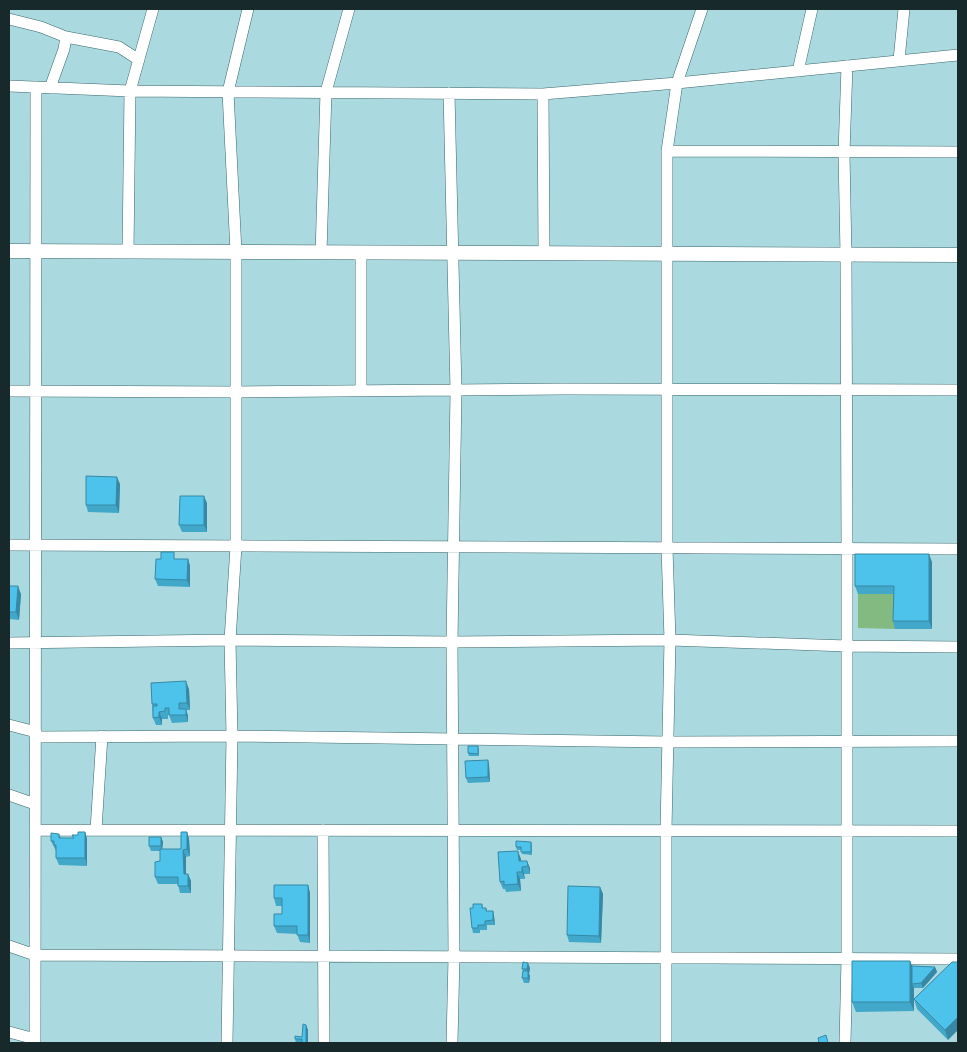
<svg xmlns="http://www.w3.org/2000/svg" width="967" height="1052" viewBox="0 0 967 1052" font-family="'Titillium Web',sans-serif">
	<style>
		.green { fill: #83ba81 }
		.lines { fill: none; stroke-linecap: round; stroke-linejoin: round }
		.minor-casing { stroke: #39666b; stroke-width: 12 }
		.tertiary-casing { stroke: #39666b; stroke-width: 15 }
		.minor { stroke: #fff; stroke-width: 11 }
		.tertiary { stroke: #fff; stroke-width: 14 }
		.wall { fill: #42a8ca }
		.shaded-wall { fill: #3688a4 }
		.building { fill: #4dc3eb; stroke: #3688a4 }
	</style>
	<rect width="100%" height="100%" fill="#aadadf"/>
	<path class="green" d="M858 594H897L895 629 858 628Z"/>
	<g class="lines">
		<defs>
			<path id="minor" d="M9 19 41 27 66 37 64 49 50 88
				M66 37 119 47 139 60
				M899 60 904 9
				M798 71 812 9
				M9 86 130 91 543 94 677 83 958 55
				M449 93 456 391 452 642 454 957 452 1043
				M543 94 544 253
				M667 151 958 152
				M128 252 130 91 153 9
				M321 253 326 92 349 9
				M9 391 235 392 562 389 958 390
				M361 391V253
				M9 545 958 549
				M9 643 230 640 452 642 670 640 847 646 958 647
				M9 725 36 732
				M35 737 232 736 667 742 958 741
				M9 795 35 804
				M35 830 958 831
				M96 830 102 736
				M323 830 324 1043
				M9 946 35 955 958 959
				M9 1032 35 1039
				M35 1043 36 87
				M227 1043 232 736 230 640 236 546V252L228 92 248 9
				M666 1043V830L670 640 667 548V151L677 83 702 9
				M845 1043 847 959V549L846 255 844 153 847 66"/>
			<path id="tertiary" d="M9 251 958 255"/>
		</defs>
		<use href="#minor" class="minor-casing"/>
		<use href="#tertiary" class="tertiary-casing"/>
		<use href="#minor" class="minor"/>
		<use href="#tertiary" class="tertiary"/>
	</g>
	<path class="wall" d="M120 484 119 513 88 512 86 505Z
		M207 503V532H182L179 525Z
		M176 559H188L190 566V587L158 586 155 579Z
		M932 562V629H895L893 621 894 594H858L855 586Z
		M9 586 21 594 19 620 9 619Z
		M189 689 190 710H186L188 716V722L172 723 169 715H168V719H162V725H156L153 718 152 704Z
		M478 746 479 749V756H469L468 753Z
		M488 760 489 765 490 782 468 783 466 778Z
		M85 832 87 839V866L59 865 56 858V851L51 841 59 834 61 838H73L72 835H78Z
		M187 832 189 839 190 856 186 857V874H188L191 881V893H180L178 884H158L155 877 160 861V851H151L149 846 161 837 163 842 162 849H181Z
		M531 842 532 844V855L522 854 521 850H517L516 847Z
		M521 859V861L530 868V874H524L525 879H520L521 891 506 892 505 889H503L500 882Z
		M308 885 310 893V943L300 942 297 934 277 933 274 926 282 914V906H276L274 898Z
		M600 887 603 894 601 943 569 942 567 935Z
		M482 904 483 908H486L487 911H493L494 916 495 925H487V930H480V933H473L472 928 473 908Z
		M910 961 912 966 935 967 937 972 923 988H914V999L952 962 948 1040 917 1009 914 999V1011L856 1012 852 1002Z
		M530 968 529 974 530 976 529 983H524L522 978 523 971 522 969Z
		M306 1025 308 1030V1043H296L295 1039 302 1037Z"/>
	<path class="shaded-wall" d="M117 477 120 484 119 513 116 505Z
		M204 496 207 503V532L204 525Z
		M929 554 932 562V629L929 621Z
		M188 559 190 566V587L187 580Z
		M18 586 21 594 19 620 16 612Z
		M186 681 189 689 190 710 187 703Z
		M186 709 188 716V722L186 715Z
		M159 712 162 719V725L159 717Z
		M488 760 489 765 490 782 488 777Z
		M85 832 87 839V866L85 858Z
		M187 832 189 839 190 856 187 849Z
		M161 837 163 842 162 851 161 846Z
		M183 850 186 857V881L184 874Z
		M518 851 521 859V869L519 861Z
		M527 861 530 868V874L528 866Z
		M522 867 524 874 525 879 522 872Z
		M517 872 520 879 521 891 518 884Z
		M188 874 191 881V893L188 886Z
		M308 885 310 893V943L308 935Z
		M600 887 603 894 601 943 599 936Z
		M493 911 494 916 495 925 493 920Z
		M910 961 914 971 912 984 914 988V1011L910 1002Z
		M528 963 530 968 529 974 530 976 529 983 528 978V972L527 969Z
		M935 967 937 972 923 988 921 983Z
		M958 1017V1030L948 1040 945 1030Z
		M306 1025 308 1030V1043H306Z"/>
	<path class="building" d="M86 476 117 477 116 505H86Z
		M180 496H204V525H179Z
		M161 552H174V559H188L187 580 155 579 156 559H161Z
		M855 554H929V621H893L894 586H855Z
		M9 586H18L16 612H9Z
		M186 681 187 703H179V709H186V715H169V708H165V711L159 712V717L153 718V706H157V704H152L151 683Z
		M468 746H478V754L468 753Z
		M488 760V777L466 778 465 761Z
		M78 832H85V858H56V845H54V841H51V833L59 834V838H74L72 835H78Z
		M181 832H187V849L183 850 184 874H188V886H178V877H155V862L160 861V849H181Z
		M149 837H161V846H149Z
		M516 841 531 842V852H521V847H516Z
		M518 851 519 861H527L528 866 522 867V872H517L518 884 504 885V881L500 882 498 852Z
		M274 885H308V935H297V926H274V914H282V898H274Z
		M568 886 600 887 599 936 567 935Z
		M473 904H482V908H486V911H493V920L485 921V925H478V928H472L470 908H473Z
		M852 961H910V1002H852Z
		M523 962 528 963 527 969H522Z
		M952 962H958V1017L945 1030 914 999Z
		M912 966 935 967 921 983 912 984Z
		M523 971H528V978H522Z
		M303 1024 306 1025V1043H302V1039H295V1036L302 1037Z
		M826 1035 828 1043H819L818 1038Z"/>
	<rect width="967" height="1052" fill="none" stroke="#17292b" stroke-width="20"/>
</svg>
